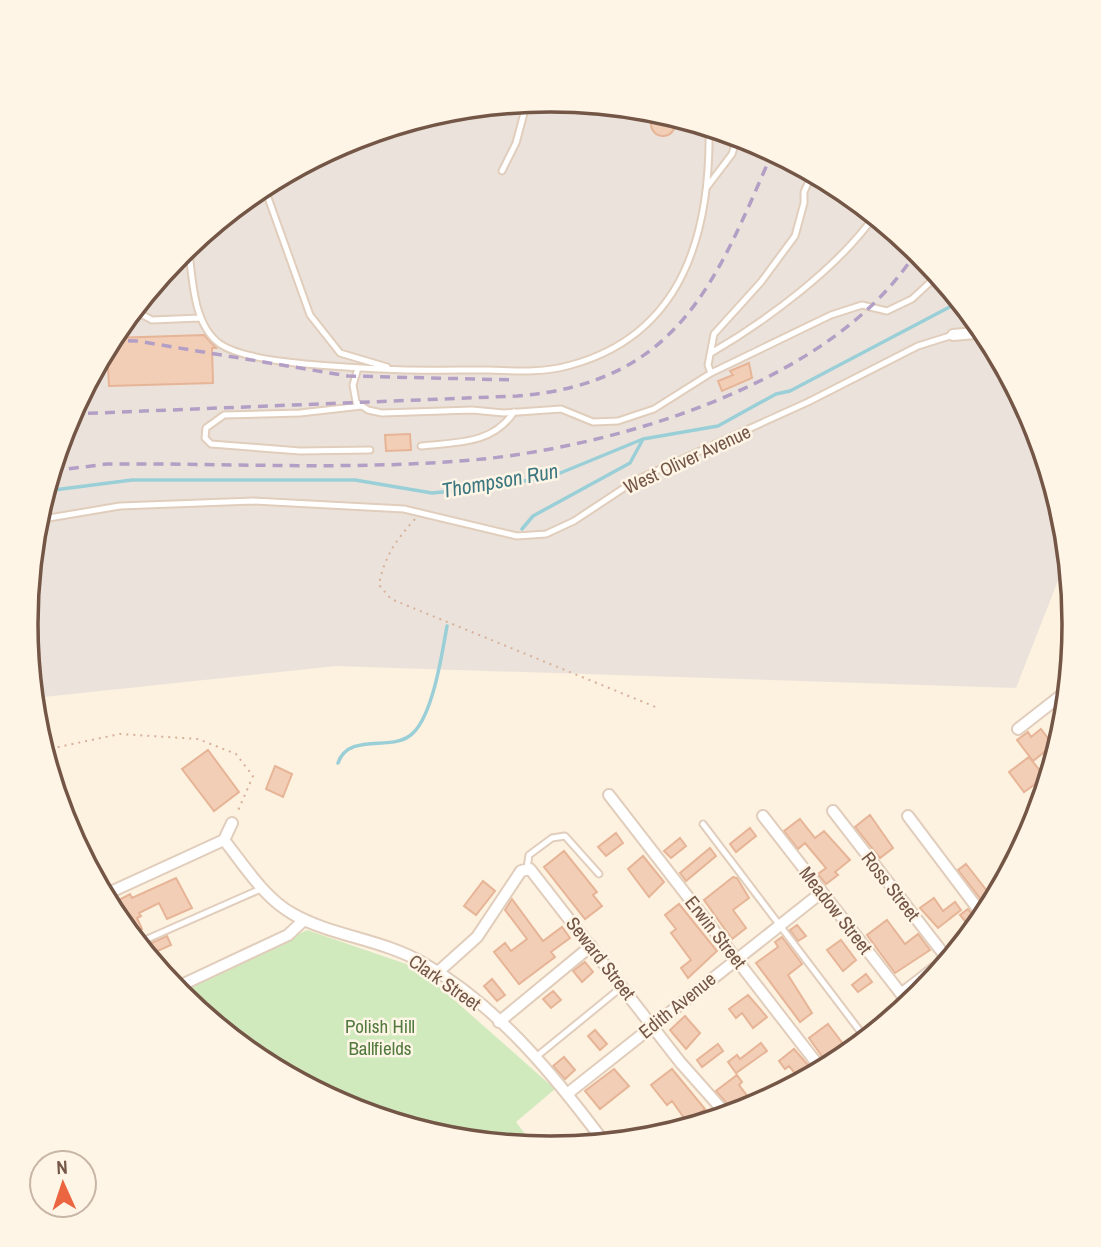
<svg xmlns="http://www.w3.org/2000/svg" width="1101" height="1247" viewBox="0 0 1101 1247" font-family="'Archivo Narrow',sans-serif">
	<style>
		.industrial { fill: #ebe3db }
		.park { fill: #d0eabe }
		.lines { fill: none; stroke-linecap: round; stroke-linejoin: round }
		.stream { stroke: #9acfd8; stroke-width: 3.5 }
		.building { fill: #f3ceb6; stroke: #e6b496; stroke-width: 2 }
		.service-casing { stroke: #e1cdbb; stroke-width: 9 }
		.minor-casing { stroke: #e1cdbb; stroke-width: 14 }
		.path { stroke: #d7b19a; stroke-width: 2; stroke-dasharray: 2 5; stroke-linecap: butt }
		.service { stroke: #fff; stroke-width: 5 }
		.minor { stroke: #fff; stroke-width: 10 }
		.rail { stroke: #b39fc5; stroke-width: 3.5; stroke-dasharray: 10 7; stroke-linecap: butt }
		.labels { text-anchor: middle; stroke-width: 5; stroke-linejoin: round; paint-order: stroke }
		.street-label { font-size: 19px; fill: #745646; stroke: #fff5e6 }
		.park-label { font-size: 19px; fill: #507a3e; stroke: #fff5e6 }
		.water-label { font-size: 21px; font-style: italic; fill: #3d7781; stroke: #fff5e6 }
		.rim { fill: none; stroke: #745646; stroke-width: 3.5 }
	</style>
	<rect width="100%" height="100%" fill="#fdf1df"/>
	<path class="industrial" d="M551 99 653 109 751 139 842 188 921 253 987 333 1035 423 1065 522 1068 555 1016 688 336 666 34 698 26 624 36 521 66 423 115 332 180 253 260 187 350 139 449 109Z"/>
	<path class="park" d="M307 930 418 968 555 1089 516 1122 534 1146 448 1138 350 1108 259 1059 179 993Z"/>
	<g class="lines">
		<path class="stream" d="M46 491 132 480H355L432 493 474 489 553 476 643 439 718 426 776 394 790 391 961 301
			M522 529 533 516 630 463 642 441
			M338 763C349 731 394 753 413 733 433 714 442 654 447 626"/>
	</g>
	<path class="building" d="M651 124a12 12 0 1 1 24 0a12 12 0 1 1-24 0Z
		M204 335 216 348H212L213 383 109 386 107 346 112 338Z
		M749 363 752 378 722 391 718 381 733 375 730 371Z
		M410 434 411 450 386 451 385 435Z
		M1041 729 1053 745 1033 761 1017 740 1028 732 1031 737Z
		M208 750 239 792 214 811 182 769Z
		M1029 757 1045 777 1024 792 1009 772Z
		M275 766 292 774 283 797 266 789Z
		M870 815 893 848 880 858 855 827Z
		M800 819 815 838 824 831 850 860 835 872 838 875 826 884 818 874 826 868 805 843 798 849 784 831Z
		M750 828 756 836 736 852 730 844Z
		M616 833 623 843 606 856 598 847Z
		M680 838 686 846 671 858 664 851Z
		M710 848 716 856 686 881 680 873Z
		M564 851 597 892 593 895 602 906 585 919 544 867Z
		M643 856 664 882 649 897 628 869Z
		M966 864 991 896 983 902 958 870Z
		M733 877 737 878 749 898 733 910 746 928 732 939 704 900Z
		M176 878 192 908 167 919 159 903 139 913 141 916 137 918 142 929 132 934 118 910 123 908 119 900 130 894 132 898Z
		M483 881 495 891 476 915 464 906Z
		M934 898 943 911 955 902 961 910 938 928 920 908Z
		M512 899 543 941 562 927 570 938 551 952 555 957 519 984 494 952 505 943 511 951 527 939 505 910Z
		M679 904 717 951 688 978 681 968 691 960 671 933 676 929 665 915Z
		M968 909 976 920 969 926 960 915Z
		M887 920 905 944 918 934 930 950 895 973 867 935Z
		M797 925 806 936 798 941 790 930Z
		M167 936 171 945 151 954 147 945Z
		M782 937 802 964 788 975 812 1013 800 1022 756 963 778 947 775 942Z
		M841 940 856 960 843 971 827 950Z
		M585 962 593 972 582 982 573 971Z
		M866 974 872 982 858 992 852 985Z
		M492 979 505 995 497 1001 484 986Z
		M553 991 561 1000 551 1008 543 999Z
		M748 995 767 1017 753 1028 742 1013 736 1018 729 1009Z
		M685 1016 700 1033 686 1049 670 1030Z
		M828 1024 850 1053 832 1065 829 1060 826 1062 809 1038Z
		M595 1030 607 1044 600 1050 588 1036Z
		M761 1043 767 1051 736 1073 728 1062 737 1055 740 1059Z
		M718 1044 723 1051 702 1067 697 1060Z
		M794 1049 813 1071 801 1081 789 1066 785 1069 779 1061Z
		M564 1057 575 1070 565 1079 553 1066Z
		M614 1069 629 1086 600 1109 585 1091Z
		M672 1069 705 1109 687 1122 672 1101 667 1105 651 1085Z
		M737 1075 742 1082 739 1085 755 1106 735 1113 716 1091Z"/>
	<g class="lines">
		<defs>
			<path id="service" d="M502 171 516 143 527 102
				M707 187 732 154 738 135
				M266 192 310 315 340 353 387 367
				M225 216 266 192 277 178
				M188 246C193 277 192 324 220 344 249 364 344 367 381 369 416 371 452 370 487 370 515 371 544 373 571 365 684 334 711 232 709 126
				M133 310 152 320 200 318
				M711 353C766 321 838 268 875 215
				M358 368 353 385 356 402 368 410 382 413 472 410 504 413 561 409 593 422 618 421 654 409 711 373 831 315 862 305 887 311 912 299 939 274
				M711 373 708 365 714 334 761 282 795 236 804 203V192L813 172
				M362 406 300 413 224 415 206 428 205 438 211 444 300 451 370 450
				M421 446C456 442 492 445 514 412
				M37 520 120 506 253 501 404 509 517 536 546 534 574 521 636 480 808 402 918 346 953 335
				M703 824 866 1039
				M527 868 529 855 552 838 565 836 599 874
				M138 943 263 888
				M225 1031 230 1028
				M536 1057 623 986"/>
			<path id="minor" d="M953 335 986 332
				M1018 729 1068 690
				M609 795 822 1070
				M833 811 949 961
				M763 816 909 1004
				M908 816 984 917
				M224 840C244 865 264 898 293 914 331 936 382 939 423 963 497 1005 554 1075 604 1142
				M104 895 224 840 232 823
				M438 972 477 937 521 871 530 869 680 1062 727 1115
				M175 988 288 935 304 920
				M901 994 958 950
				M499 1022 591 946
				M567 1094 822 892"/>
		</defs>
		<use href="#service" class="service-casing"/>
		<use href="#minor" class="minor-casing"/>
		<path class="path" d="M415 519C396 540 384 557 379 585L391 599 658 708
			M44 750 120 734 198 739 236 754 253 776 237 813"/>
		<use href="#service" class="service"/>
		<use href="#minor" class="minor"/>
		<path class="rail" d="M111 340 137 341 348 376 516 380
			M71 414 517 396C680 383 716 281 773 151
			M52 471 107 464C232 463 359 471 483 459 626 444 839 379 917 250"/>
	</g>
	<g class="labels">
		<g class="street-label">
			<text transform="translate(687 459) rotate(-25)" y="7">West Oliver Avenue</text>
			<text transform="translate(891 886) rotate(52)" y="7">Ross Street</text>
			<text transform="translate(836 910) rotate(52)" y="7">Meadow Street</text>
			<text transform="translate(716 932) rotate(52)" y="7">Erwin Street</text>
			<text transform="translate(601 958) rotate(52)" y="7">Seward Street</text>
			<text transform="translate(445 982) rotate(35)" y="7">Clark Street</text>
			<text transform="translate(677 1005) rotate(-39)" y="7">Edith Avenue</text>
		</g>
		<g class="park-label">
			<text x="380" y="1033">Polish Hill<tspan x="380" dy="22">Ballfields</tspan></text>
		</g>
		<g class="water-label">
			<text transform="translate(500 481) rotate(-10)" y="7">Thompson Run</text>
		</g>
	</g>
	<path d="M0 0H1101V1247H0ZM38 624a512 512 0 1 1 1024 0a512 512 0 1 1-1024 0Z" fill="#fff5e6" fill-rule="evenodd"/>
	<path class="rim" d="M38 624a512 512 0 1 1 1024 0a512 512 0 1 1-1024 0Z"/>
	<g transform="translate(63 1184) rotate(357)"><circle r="33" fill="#fff5e6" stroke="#c7b5a6" stroke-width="2"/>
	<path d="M0-5L12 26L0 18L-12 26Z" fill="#eb6540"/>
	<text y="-10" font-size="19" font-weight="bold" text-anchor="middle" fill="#745646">N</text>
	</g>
</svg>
